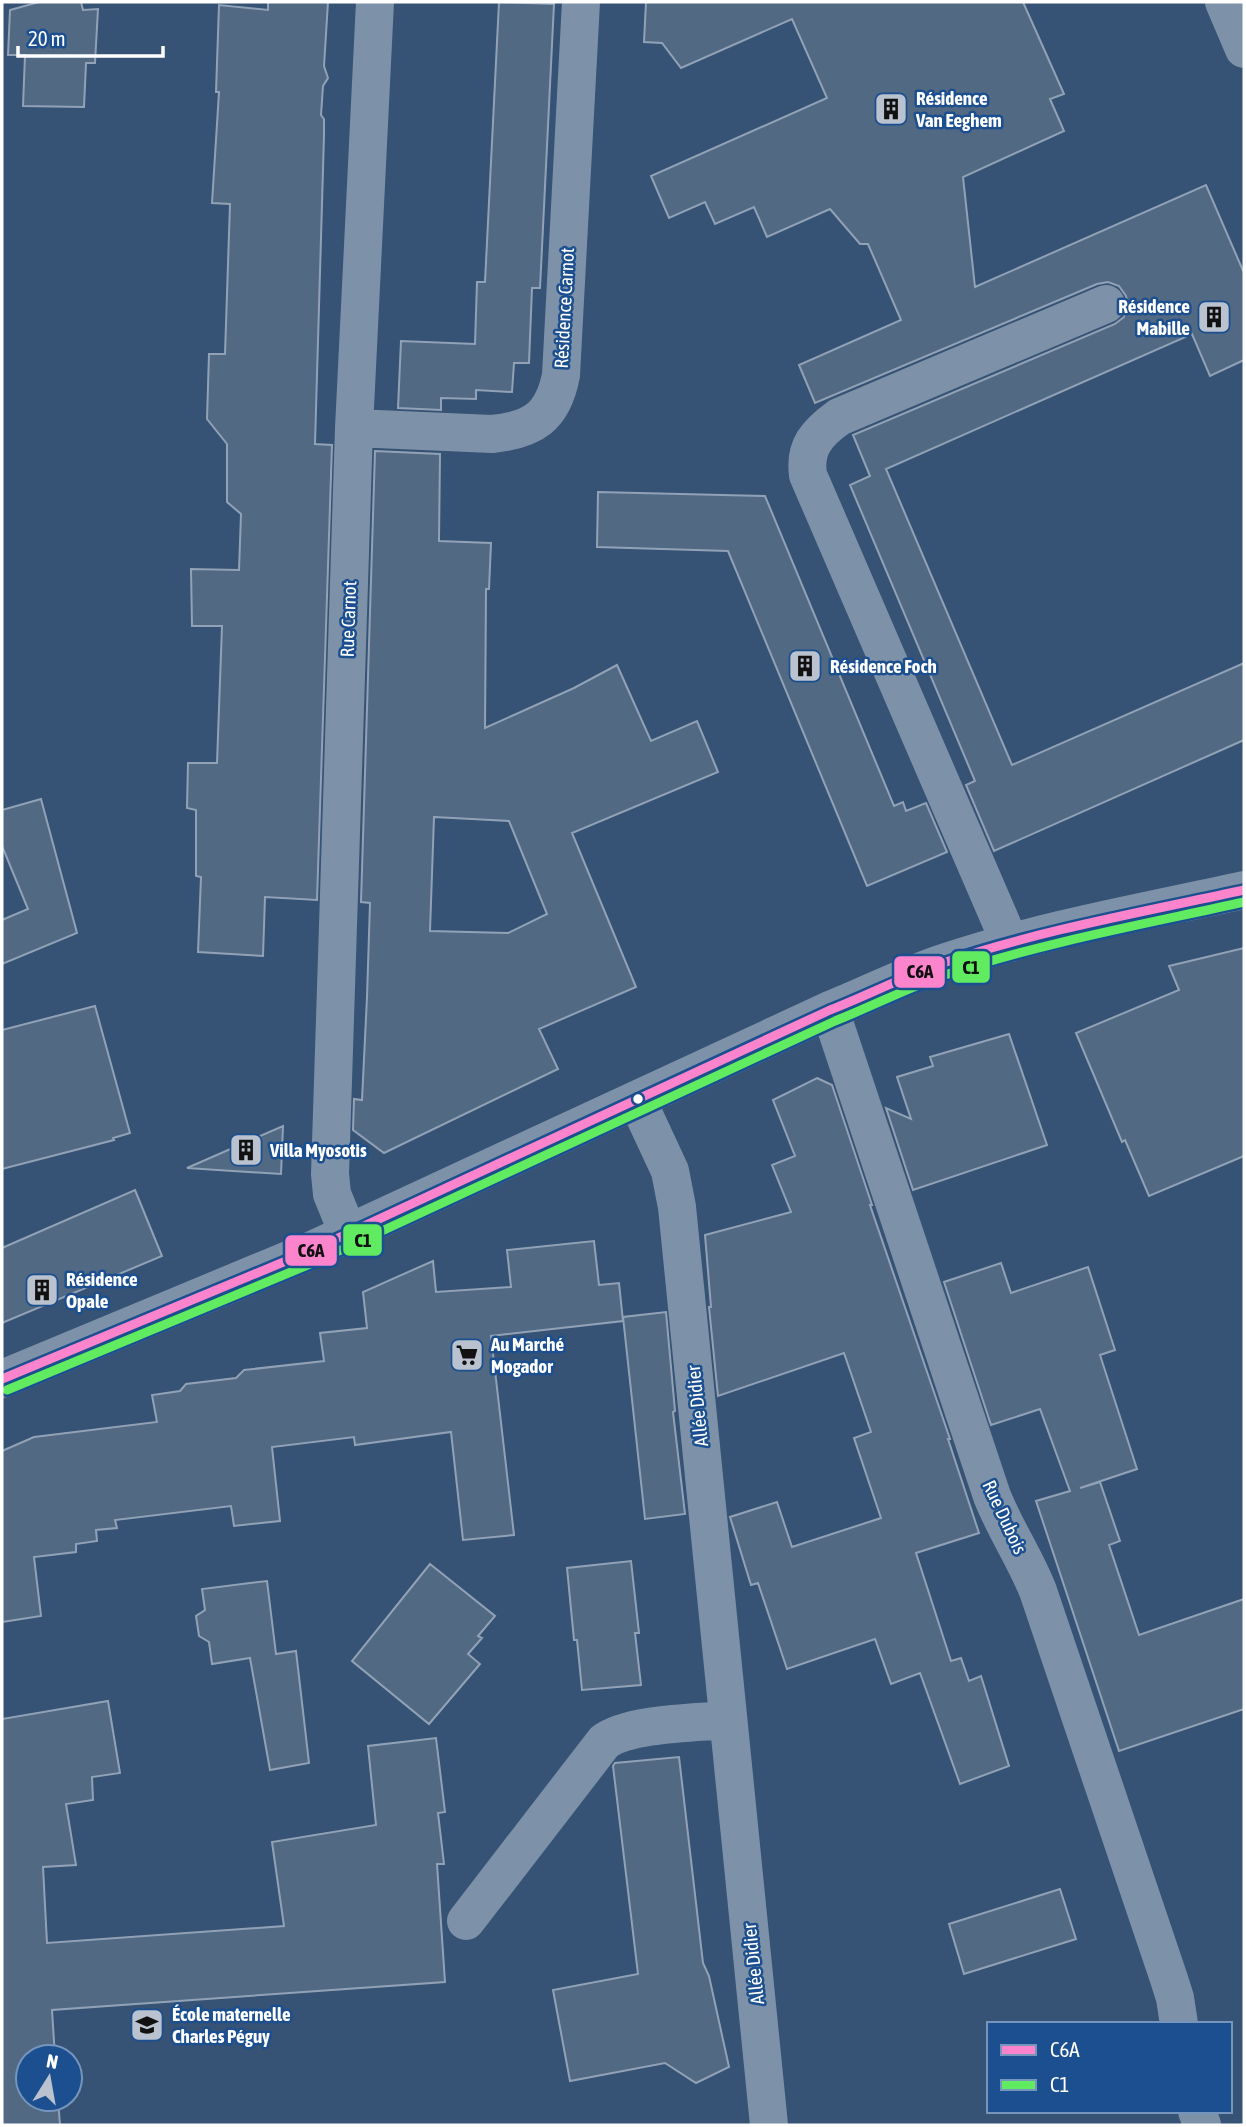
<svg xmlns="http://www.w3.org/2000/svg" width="1246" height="2127" viewBox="0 0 1246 2127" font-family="'Asap Condensed',sans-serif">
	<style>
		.building { fill: #526984; stroke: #92a2b6; stroke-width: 2; fill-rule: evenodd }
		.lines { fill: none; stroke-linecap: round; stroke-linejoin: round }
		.minor { stroke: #7d92a8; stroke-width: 38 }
		.bus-1-casing { stroke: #1b4f8f; stroke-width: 14 }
		.bus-2-casing { stroke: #1b4f8f; stroke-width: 14 }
		.bus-1 { stroke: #fb84cc; stroke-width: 9 }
		.bus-2 { stroke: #60eb60; stroke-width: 9 }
		.bus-dot { fill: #fff; stroke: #1b4f8f; stroke-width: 2.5 }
		.labels { text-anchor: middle; stroke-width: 5; stroke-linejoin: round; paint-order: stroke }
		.poi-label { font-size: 19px; font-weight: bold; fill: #fff; stroke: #1b4f8f; text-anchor: start }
		.street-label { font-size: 19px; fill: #fff; stroke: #1b4f8f }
		.line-badge { stroke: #1b4f8f; stroke-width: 2.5 }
		.pale-badge-label { font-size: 19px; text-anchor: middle; font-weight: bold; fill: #111 }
	</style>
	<rect width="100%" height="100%" fill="#365274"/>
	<path class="building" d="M39 2H81L83 10 98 9 95 63H86L84 107 23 106 25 55H8L10 10Z
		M268 2H328L324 66 328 78 323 86 321 115 324 119V135L315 444 332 445 317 900 265 897 263 956 198 952 201 877 196 876V810L187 808 188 763H217L222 626H192L191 569 239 570 241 514 227 502V444L207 419 209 354H225L230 204 212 203 219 92H216L219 5 268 10Z
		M499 2 554 4 540 288H532L529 363H514L512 392 476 390V399L441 398V410L398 408 401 341 475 344 477 282H485Z
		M646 2H1023L1064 94 1050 99 1064 131 963 177 975 287 1206 185 1244 273V360L1210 376 1192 334 886 469 1012 765 1244 663V740L994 851 966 785 975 781 850 485 870 476 853 435 1115 324 1124 317 1128 307 1126 296 1119 286 1108 282 1097 284 815 403 799 365 901 320 868 244H860L830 209 767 237 754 207 715 224 705 202 669 218 651 176 827 98 792 19 681 68 662 43 644 42Z
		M375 451 440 454 439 541 491 543 489 589H486L485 728 574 688 617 665 651 741 697 721 718 772 572 833 636 987 539 1029 558 1069 384 1153 353 1130 354 1099 362 1100 367 997 370 903 361 902ZM434 817 509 821 547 914 508 933 430 931Z
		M598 492 765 496 894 806 903 802 906 811 926 803 947 852 867 886 728 551 597 547Z
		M41 799 77 933 2 964V920L28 909 2 846V810Z
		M1244 948V1156L1149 1196 1125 1140 1122 1142 1076 1033 1179 990 1169 966Z
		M95 1006 130 1133 113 1138 114 1140 2 1169V1030Z
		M1009 1034 1047 1145 913 1190 886 1108 911 1119 897 1077 933 1066 930 1057Z
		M817 1078 832 1085 872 1205H870L950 1439H948L979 1533 916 1553 951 1661 961 1658 969 1681 981 1676 1009 1766 960 1784 920 1673 891 1684 875 1639 787 1669 758 1583 751 1585 730 1517 777 1502 792 1547 881 1518 854 1438 871 1432 844 1353 718 1396 709 1307H711L705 1235 791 1212 772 1165 795 1156 773 1100Z
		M283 1126 281 1174 187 1168Z
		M135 1190 162 1256 2 1323V1248Z
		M594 1241 599 1285 619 1283 623 1321 491 1336 514 1535 463 1540 451 1432 355 1445 354 1437 272 1447 280 1521 234 1526 231 1506 115 1520 117 1528 96 1530 97 1541 76 1544V1552L34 1557 41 1616 2 1622V1451L34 1437 157 1422 152 1395 180 1391 186 1384 236 1378 244 1370 324 1361 320 1333 367 1328 363 1292 433 1261 436 1292 511 1287 507 1250Z
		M1001 1263 1011 1293 1088 1267 1115 1350 1100 1355 1137 1469 1080 1488 1100 1482 1120 1541 1109 1545 1139 1635 1244 1599V1709L1119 1751 1036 1501 1070 1491 1040 1409 991 1425 944 1282Z
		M666 1312 675 1411 673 1412 685 1514 645 1519 623 1317Z
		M631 1561 639 1633H635L641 1685 582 1690 577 1640H574L567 1568Z
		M430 1564 495 1616 478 1636 482 1638 468 1654 480 1664 429 1724 352 1661Z
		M267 1581 276 1654 296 1651 309 1763 270 1770 250 1658 212 1664 209 1642 199 1636 196 1616 205 1610 202 1589Z
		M108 1701 120 1773 92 1777 93 1800 66 1804 76 1865 43 1867 47 1943 284 1926 272 1842 376 1825 368 1746 436 1738 445 1812 438 1813 444 1864H437L445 1982 52 2010 55 2057H28V2099H58L60 2125H2V1719Z
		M679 1757 703 1963 709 1976 729 2067 696 2083 665 2063 570 2081 553 1990 638 1974 613 1766 615 1763Z
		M1060 1889 1076 1939 964 1974 949 1924Z"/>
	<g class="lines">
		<path class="minor" d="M1224 2 1244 49
			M354 428 492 434C533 430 553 417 561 375L581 2
			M1010 943 808 475C804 447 817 433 839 417L1106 304
			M830 1010 992 1496C1005 1529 1025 1558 1038 1591L1169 1979 1175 1998 1179 2024
			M637 1100 670 1171 677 1207 769 2125
			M348 1233 332 1194 330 1174 354 428 375 2
			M2 1379 310 1251 830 1010C868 995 904 976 943 963 1041 930 1143 912 1244 890
			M466 1921 604 1742C629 1723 696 1723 728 1720
			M1197 2111 1202 2125"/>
		<defs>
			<path id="bus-1" d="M2 1379 310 1251 830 1010C868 995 905 976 943 963 1041 930 1143 912 1244 890"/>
			<path id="bus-2" d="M7 1390 315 1262 835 1021C873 1006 909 987 948 974 1045 942 1145 924 1244 902"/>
		</defs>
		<use href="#bus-1" class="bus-1-casing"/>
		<use href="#bus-2" class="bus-2-casing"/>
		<use href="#bus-1" class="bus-1"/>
		<use href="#bus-2" class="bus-2"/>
	</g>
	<defs>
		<symbol id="building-square" viewBox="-11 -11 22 22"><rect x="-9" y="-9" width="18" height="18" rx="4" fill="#b9c2ce" stroke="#1b4f8f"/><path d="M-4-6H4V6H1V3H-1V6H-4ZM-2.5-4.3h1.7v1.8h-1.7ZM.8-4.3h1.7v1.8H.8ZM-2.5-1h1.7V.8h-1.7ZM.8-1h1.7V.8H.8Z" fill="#111"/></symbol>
		<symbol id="supermarket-square" viewBox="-11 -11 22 22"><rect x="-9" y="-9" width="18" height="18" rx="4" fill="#b9c2ce" stroke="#1b4f8f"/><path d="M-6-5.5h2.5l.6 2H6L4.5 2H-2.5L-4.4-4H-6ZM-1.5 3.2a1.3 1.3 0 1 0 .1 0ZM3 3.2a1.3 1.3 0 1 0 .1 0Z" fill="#111"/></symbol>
		<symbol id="school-square" viewBox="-11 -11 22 22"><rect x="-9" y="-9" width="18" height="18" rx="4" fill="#b9c2ce" stroke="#1b4f8f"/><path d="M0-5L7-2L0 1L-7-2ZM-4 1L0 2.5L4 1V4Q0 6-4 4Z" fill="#111"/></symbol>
	</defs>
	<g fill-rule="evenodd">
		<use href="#building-square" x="872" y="90" width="38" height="38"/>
		<use href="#building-square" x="1195" y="298" width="38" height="38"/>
		<use href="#building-square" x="786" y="647" width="38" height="38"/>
		<use href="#building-square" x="227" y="1131" width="38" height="38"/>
		<use href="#building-square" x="23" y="1271" width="38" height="38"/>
		<use href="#supermarket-square" x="448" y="1336" width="38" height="38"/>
		<use href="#school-square" x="128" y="2006" width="38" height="38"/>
	</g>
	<circle class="bus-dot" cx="638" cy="1099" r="6"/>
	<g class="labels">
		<g class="poi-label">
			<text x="916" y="105">Résidence<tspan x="916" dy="22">Van Eeghem</tspan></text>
			<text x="1190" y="313" text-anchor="end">Résidence<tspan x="1190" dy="22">Mabille</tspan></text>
			<text x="830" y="673">Résidence Foch</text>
			<text x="270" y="1157">Villa Myosotis</text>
			<text x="66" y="1286">Résidence<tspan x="66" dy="22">Opale</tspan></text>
			<text x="491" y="1351">Au Marché<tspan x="491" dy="22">Mogador</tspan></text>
			<text x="172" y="2021">École maternelle<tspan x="172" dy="22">Charles Péguy</tspan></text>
		</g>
		<g class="street-label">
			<text transform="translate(564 308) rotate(-87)" y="7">Résidence Carnot</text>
			<text transform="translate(348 619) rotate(-88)" y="7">Rue Carnot</text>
			<text transform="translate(697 1406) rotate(-96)" y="7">Allée Didier</text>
			<text transform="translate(1005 1517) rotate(65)" y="7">Rue Dubois</text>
			<text transform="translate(753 1964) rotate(-96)" y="7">Allée Didier</text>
		</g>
	</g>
	<g class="line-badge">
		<rect x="951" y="950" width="40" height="34" rx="7" fill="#60eb60"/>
		<rect x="893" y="955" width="53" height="34" rx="7" fill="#fb84cc"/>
		<rect x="342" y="1223" width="41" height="34" rx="7" fill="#60eb60"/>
		<rect x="284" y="1234" width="54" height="33" rx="7" fill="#fb84cc"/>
	</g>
	<g class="pale-badge-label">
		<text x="971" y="974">C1</text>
		<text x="920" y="978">C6A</text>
		<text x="363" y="1247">C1</text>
		<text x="311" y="1257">C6A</text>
	</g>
	<rect width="1246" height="2127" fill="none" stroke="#ffffff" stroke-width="7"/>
	<rect x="987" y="2022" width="245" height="91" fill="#1b4f8f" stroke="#7695bc" stroke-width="2"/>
	<rect x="1001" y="2045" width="35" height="10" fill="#fb84cc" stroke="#7695bc" stroke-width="2"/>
	<text x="1050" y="2057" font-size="21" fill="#ffffff">C6A</text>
	<rect x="1001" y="2080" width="35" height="10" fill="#60eb60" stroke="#7695bc" stroke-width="2"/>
	<text x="1050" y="2092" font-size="21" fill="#ffffff">C1</text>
	<g transform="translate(49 2078) rotate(11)"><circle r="33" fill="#1b4f8f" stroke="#7695bc" stroke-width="2"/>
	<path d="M0-5L12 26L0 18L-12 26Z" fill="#b9c2ce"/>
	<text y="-10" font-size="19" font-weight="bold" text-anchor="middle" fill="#ffffff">N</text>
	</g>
	<path d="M18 46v10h145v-10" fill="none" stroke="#ffffff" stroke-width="3.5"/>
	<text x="28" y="46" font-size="21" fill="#ffffff" stroke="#1b4f8f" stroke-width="5" paint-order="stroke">20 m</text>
</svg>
